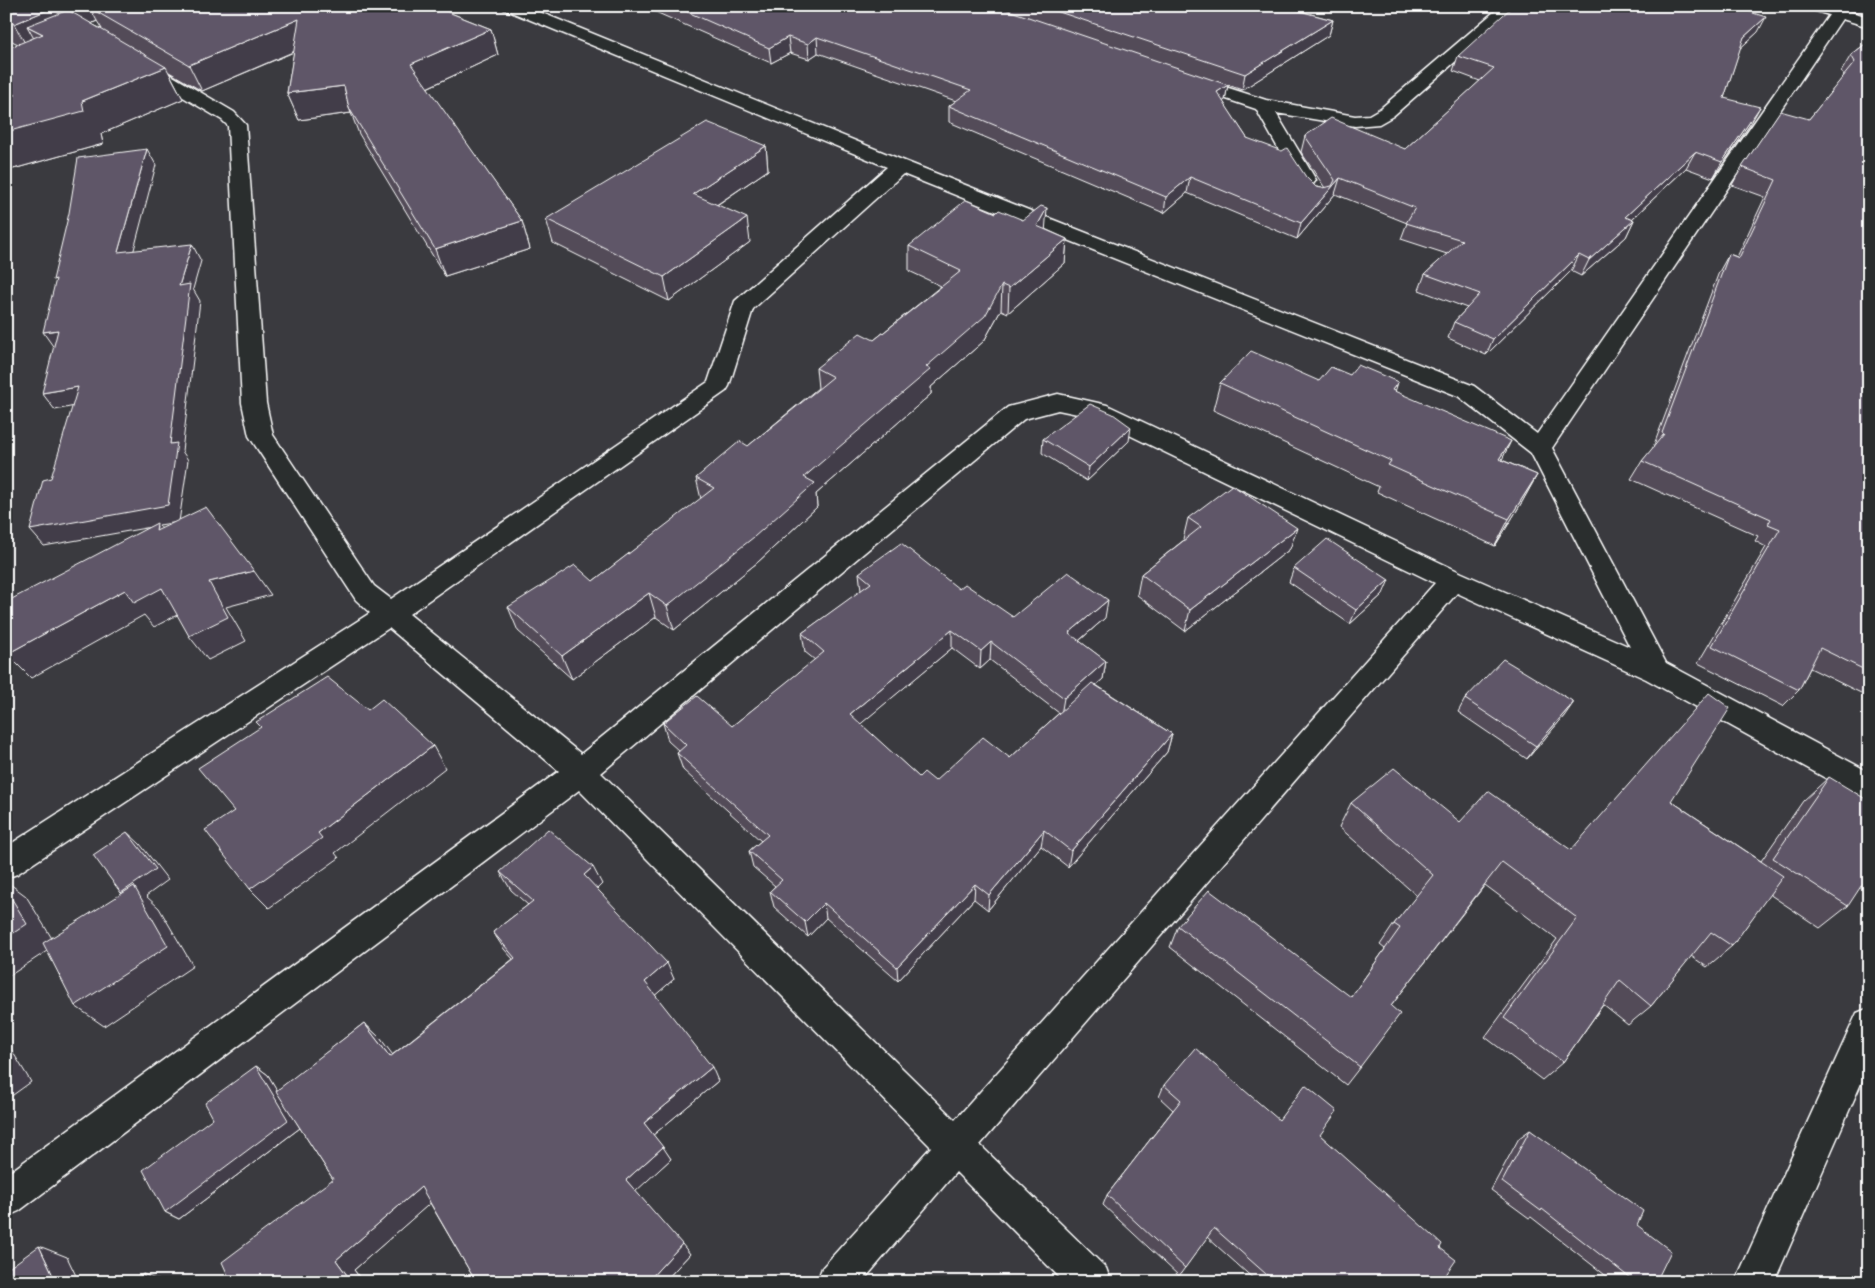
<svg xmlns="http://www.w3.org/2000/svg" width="1875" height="1288" viewBox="0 0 1875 1288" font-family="Mali,sans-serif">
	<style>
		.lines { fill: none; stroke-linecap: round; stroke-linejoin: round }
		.street-casing { stroke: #fff; stroke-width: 3 }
		.street { fill: #2a2d2e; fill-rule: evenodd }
		.wall { fill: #524b59; stroke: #fff; fill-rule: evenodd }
		.shaded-wall { fill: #423d48; stroke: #fff }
		.building { fill: #5f5767; stroke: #fff }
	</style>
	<rect width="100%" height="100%" fill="#3a3a3f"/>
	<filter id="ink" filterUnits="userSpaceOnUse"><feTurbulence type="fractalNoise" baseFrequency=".02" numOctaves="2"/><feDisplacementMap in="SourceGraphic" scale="10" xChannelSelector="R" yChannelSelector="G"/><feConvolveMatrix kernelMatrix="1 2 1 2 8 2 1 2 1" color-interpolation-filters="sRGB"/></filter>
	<g filter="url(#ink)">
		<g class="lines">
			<defs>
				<path id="street" d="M502 6H525L907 162 1474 386 1537 434 1829 15 1809 9 1807 6H1851L1848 11 1869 17V27L1842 19 1552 448 1666 663 1869 772V800L1858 796 1646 679 1457 593 980 1145 1106 1268 1111 1282H1064L956 1172 862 1282H817L822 1268 931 1147 579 790 19 1211 6 1217V1175L559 771 389 628 17 874 6 878V847L370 613 356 600 249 436 242 403 228 126 222 120 137 70 134 66 137 62 143 61 149 62 234 112 246 125 266 403 273 435 374 586 391 599 708 382 735 301 887 167 504 9ZM903 174 1458 396 1531 453 1630 647 1462 573 1107 405 1058 394 1008 407 581 754 409 614 726 391 729 386 753 309ZM1058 410 1092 417 1435 583 955 1120 601 773 1024 419Z
					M1501 6H1519L1393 116 1379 124 1355 126 1276 113 1316 180 1313 184 1306 186 1299 184 1296 180 1256 109 1185 85 1182 81 1185 77 1191 76 1266 100 1355 116 1369 115 1381 108Z
					M1869 1008V1065L1774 1282H1735L1857 1013Z"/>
			</defs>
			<use href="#street" class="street-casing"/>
			<use href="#street" class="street"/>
		</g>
		<path class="wall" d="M6 6H433L491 29 498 55 427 88 522 221 530 249 445 276 359 134 351 113 299 120 287 93 294 52 202 91 169 72 183 99 101 134 103 144 6 171V49L18 44 6 38ZM97 21 102 29 91 24Z
			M642 6H1281L1333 20 1329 35 1242 90 1228 85 1225 100 1223 102 1247 138 1306 177 1316 187 1322 188H1325L1301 152 1305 136 1405 149 1480 81 1453 71 1458 56 1746 11 1758 32 1740 48 1724 98 1751 123 1713 178 1686 168 1631 220H1634L1626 237 1581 276 1571 271 1486 355 1448 338 1454 322 1467 308 1419 290 1425 274 1447 254 1401 239 1407 223 1335 194 1297 239 1187 193 1164 213 949 122V106L956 101 818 53 809 59 790 53 771 63Z
			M1869 41V688L1863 694 1810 668 1799 690 1783 706 1698 663 1766 547 1755 541 1758 536 1631 479 1642 461 1652 450 1719 272 1729 254 1737 257 1765 197 1732 185 1742 167 1809 119 1844 76 1841 72 1851 55Z
			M766 146 768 170 717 205 750 242 669 301 553 243 546 219Z
			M996 213 1045 229 1067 239 1065 263 1008 313 1001 310 984 341 931 387V394L816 494 817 507 758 562 674 630 656 617 572 679 518 631 508 607 593 581 701 499 696 478 748 446 818 388 816 368 874 340 941 286 909 271V246Z
			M1350 375 1398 382 1395 392 1502 460 1537 475 1522 502 1495 546 1377 492 1379 487 1213 410 1220 383 1319 381Z
			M1043 439 1129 441 1087 481 1042 453Z
			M1188 518 1290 549 1185 631 1137 595 1141 574 1184 540 1183 539Z
			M1294 568 1383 594 1350 624 1289 582Z
			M859 573 959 589 1013 617 1105 618 1079 641 1106 661 1103 679 1096 685 1172 734 1167 752 1068 867 1041 846 988 910 974 899 898 981 826 918 808 937 774 907 770 891 775 886 753 867 749 851 761 841 683 770 677 753 679 751 668 741 663 723 732 726 815 660 805 652 802 633 861 591ZM952 648 980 669 990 660 1059 713 1010 758 935 781 919 777 860 724Z
			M1465 699 1565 715 1527 759 1458 712Z
			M1829 777 1848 906 1820 928 1769 894 1732 946 1707 967 1691 956 1651 1006 1628 1025 1603 1005 1563 1062 1542 1080 1485 1037 1557 939 1485 885 1391 1006 1360 1067 1346 1085 1170 947 1178 926 1351 997 1385 949 1380 945 1394 924 1417 896 1339 827 1351 803 1460 822 1571 850 1671 801 1761 861 1803 801Z
			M500 872 602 884 597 889 674 979 655 995 718 1081 653 1135 671 1159 635 1191 690 1254 664 1282H476L430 1203 354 1270 363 1282H231L333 1179 293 1117 300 1128 179 1219 165 1212 213 1118 256 1066 268 1075 277 1091 364 1023 380 1038 392 1055 513 959 504 949 493 932 528 905 511 890Z
			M1164 1085 1279 1120 1320 1135 1440 1248 1441 1282H1257L1207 1237 1179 1276 1103 1205 1107 1195 1173 1110 1159 1097Z
			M1530 1130 1637 1225 1656 1282H1614L1531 1217 1529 1218 1491 1190 1519 1138Z"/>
		<path class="shaded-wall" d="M57 6H133L90 8 97 21 48 42 43 34 27 26 38 46 29 50 14 24Z
			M1740 6H1752L1730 23 1737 8Z
			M1766 17 1758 32 1736 52 1744 37Z
			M299 19 309 45 202 91 189 65Z
			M1333 20 1329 35 1242 90 1245 74Z
			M491 29 498 55 420 91 411 64Z
			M788 37 790 53 771 63 769 48Z
			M817 37 818 53 809 59 808 44Z
			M166 67 183 99 101 134 103 144 6 171V132Z
			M1228 85 1225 100 1214 108 1217 92Z
			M344 86 349 108 351 113 299 120 287 93Z
			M1760 107 1751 123 1713 178 1722 162Z
			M766 146 768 170 697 218 693 194Z
			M147 149 156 165 129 269 118 252Z
			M1695 152 1686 168 1617 233 1625 217Z
			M1190 177 1187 193 1164 213 1166 197Z
			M1340 178 1335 194 1297 239 1301 223Z
			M1047 208 1045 233 1037 226Z
			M747 218 750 242 669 301 664 277Z
			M1634 220 1626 237 1581 276 1589 260Z
			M522 221 530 249 445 276 435 249Z
			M1067 239 1065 263 1008 313 1009 288Z
			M192 244 201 261 193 289 200 301 182 451 188 460 179 522 159 525 176 548 156 531 157 526 44 546 30 530 170 444 179 286Z
			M1579 255 1571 271 1486 355 1493 339Z
			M1002 285 1001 310 984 341 931 387V394L816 494 817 507 758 562 674 630 667 606 804 477 926 367Z
			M58 330 55 349 43 332Z
			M1398 382 1388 409 1392 390Z
			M78 387 90 403 55 410 42 393Z
			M1131 427 1129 441 1087 481 1089 467Z
			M1511 441 1498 468 1499 459Z
			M1537 475 1522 502 1495 546 1509 519Z
			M1297 528 1290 549 1185 631 1190 610Z
			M254 571 271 595 226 607 246 641 208 660 189 636 209 582Z
			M1389 580 1383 594 1350 624 1356 610Z
			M162 588 181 613 154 627 144 615 31 678 7 654 125 590Z
			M649 593 656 617 572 679 562 656Z
			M1108 600 1105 618 1066 652 1069 633Z
			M952 630V648L851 732 850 714Z
			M991 642 990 660 980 669 981 651Z
			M1106 661 1103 679 1061 715 1064 698Z
			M1574 702 1565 715 1527 759 1536 746Z
			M1172 734 1167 752 1068 867 1071 851Z
			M433 746 445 768 335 853 339 858 269 908 250 889 318 833Z
			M1044 830 1041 846 988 910 989 895Z
			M127 832 140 844 168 880 146 896 159 908 193 966 104 1026 75 1006 134 904 121 893Z
			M593 867 602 884 593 893 584 875Z
			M6 881 26 896 56 945 6 978Z
			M975 884 974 899 898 981 897 967Z
			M824 903 826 918 808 937 805 922Z
			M667 963 674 979 652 998 645 982Z
			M364 1023 380 1038 405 1071 390 1057Z
			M6 1041 31 1082 6 1100Z
			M256 1066 268 1075 300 1128 179 1219 165 1212Z
			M712 1067 718 1081 652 1136 644 1123Z
			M663 1147 671 1159 635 1192 626 1180Z
			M421 1187 435 1199 354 1270 363 1282H352L336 1260Z
			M682 1244 690 1254 664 1282H647Z
			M39 1246 67 1257 79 1282H56Z
			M143 1274 163 1282H146Z"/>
		<path class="building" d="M6 6H57L14 24 6 20Z
			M96 6H433L491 29 411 64 522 221 435 249 349 108 344 86 287 93 299 19 189 65 90 8Z
			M674 6H996L1228 85 1217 92 1247 138 1282 151 1287 148 1306 177 1316 187 1322 188 1332 186 1335 180 1305 136 1331 118 1405 149 1494 68 1458 56 1513 6H1740L1737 8 1766 17 1744 37 1724 98 1760 107 1722 162 1695 152 1625 217 1634 220 1589 260 1579 255 1493 339 1454 322 1480 294 1425 274 1462 240 1406 223 1415 208 1340 178 1301 223 1190 177 1166 197 949 106 971 90 817 37 808 44 788 37 769 48Z
			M1041 6H1281L1333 20 1245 74Z
			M68 10 166 67 82 101 84 111 6 132V96L16 95 6 90V49L43 34 27 26Z
			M1869 41V672L1820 648 1799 690 1712 646 1780 529 1768 524 1771 519 1642 461 1664 434 1662 433 1729 254 1739 258 1776 180 1742 167 1780 111 1809 119 1855 62 1851 55Z
			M707 122 766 146 693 194 747 218 664 277 546 219Z
			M147 149 118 252 192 244 179 286 190 284 170 444 177 443 168 505 30 530 43 480 51 478 78 387 42 393 58 330 43 332 56 279 53 280 69 213 78 158Z
			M966 200 996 213 999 210 1023 220 1041 206 1047 208 1037 226 1067 239 1009 288 1002 285 985 316 926 367 931 369 804 477 815 483 754 537 667 606 649 593 562 656 508 607 575 565 593 581 714 488 696 478 740 441 748 446 833 377 816 368 860 333 874 340 961 271 909 246Z
			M1251 351 1319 381 1331 367 1350 375 1358 365 1398 382 1392 390 1511 441 1499 459 1537 475 1509 519 1388 465 1391 461 1220 383Z
			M1090 404 1113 414 1131 427 1089 467 1043 439Z
			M1232 485 1297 528 1190 610 1141 574 1201 527 1188 518Z
			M206 507 254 571 209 582 228 617 189 636 162 588 134 603 125 590 7 654 6 652V602L157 523 156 531Z
			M1327 539 1389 580 1356 610 1294 568Z
			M901 543 959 589 965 584 1013 617 1068 572 1108 600 1069 633 1106 661 1064 698 991 642 981 651 952 630 850 714 919 777 924 772 935 781 983 737 1010 758 1092 683 1172 734 1071 851 1044 830 989 895 975 884 897 967 824 903 805 922 770 891 782 880 749 851 768 835 677 753 686 745 663 723 697 696 732 726 824 652 802 633 871 583 859 573Z
			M1503 659 1574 702 1536 746 1465 699Z
			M327 677 368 710 382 699 433 746 318 833 322 838 250 889 205 830 234 811 198 768 261 727 256 722Z
			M1709 693 1730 708 1671 801 1783 876 1732 946 1711 932 1651 1006 1620 980 1563 1062 1504 1018 1577 918 1502 862 1391 1006 1400 1014 1360 1067 1178 926 1209 890 1351 997 1400 928 1394 924 1433 875 1351 803 1394 768 1460 822 1488 791 1571 850Z
			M1829 777 1869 801V874L1848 906 1773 858Z
			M548 829 593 867 584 875 667 963 645 982 712 1067 644 1123 663 1147 626 1180 682 1244 647 1282H476L421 1187 336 1260 352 1282H231L222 1262 333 1179 276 1091 364 1023 390 1057 515 958 493 932 533 901 500 872Z
			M127 832 156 869 121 893 93 855Z
			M134 886 168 946 75 1006 43 943Z
			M6 889 27 924 6 938Z
			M1195 1048 1279 1120 1305 1085 1337 1111 1320 1135 1442 1244 1440 1248 1456 1260 1441 1282H1275L1214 1228 1185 1268 1107 1195 1181 1100 1164 1085Z
			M256 1066 288 1120 165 1212 143 1170 213 1118 205 1103Z
			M1530 1130 1643 1211 1637 1225 1671 1251 1656 1282H1635L1542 1209 1541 1211 1502 1182Z
			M39 1246 56 1282H6V1270Z
			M143 1274 146 1282H133Z"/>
	</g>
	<rect width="1875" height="1288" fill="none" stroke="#2a2d2e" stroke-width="25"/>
	<rect x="12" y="12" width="1850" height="1263" fill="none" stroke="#fff" stroke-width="2" filter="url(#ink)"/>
</svg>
